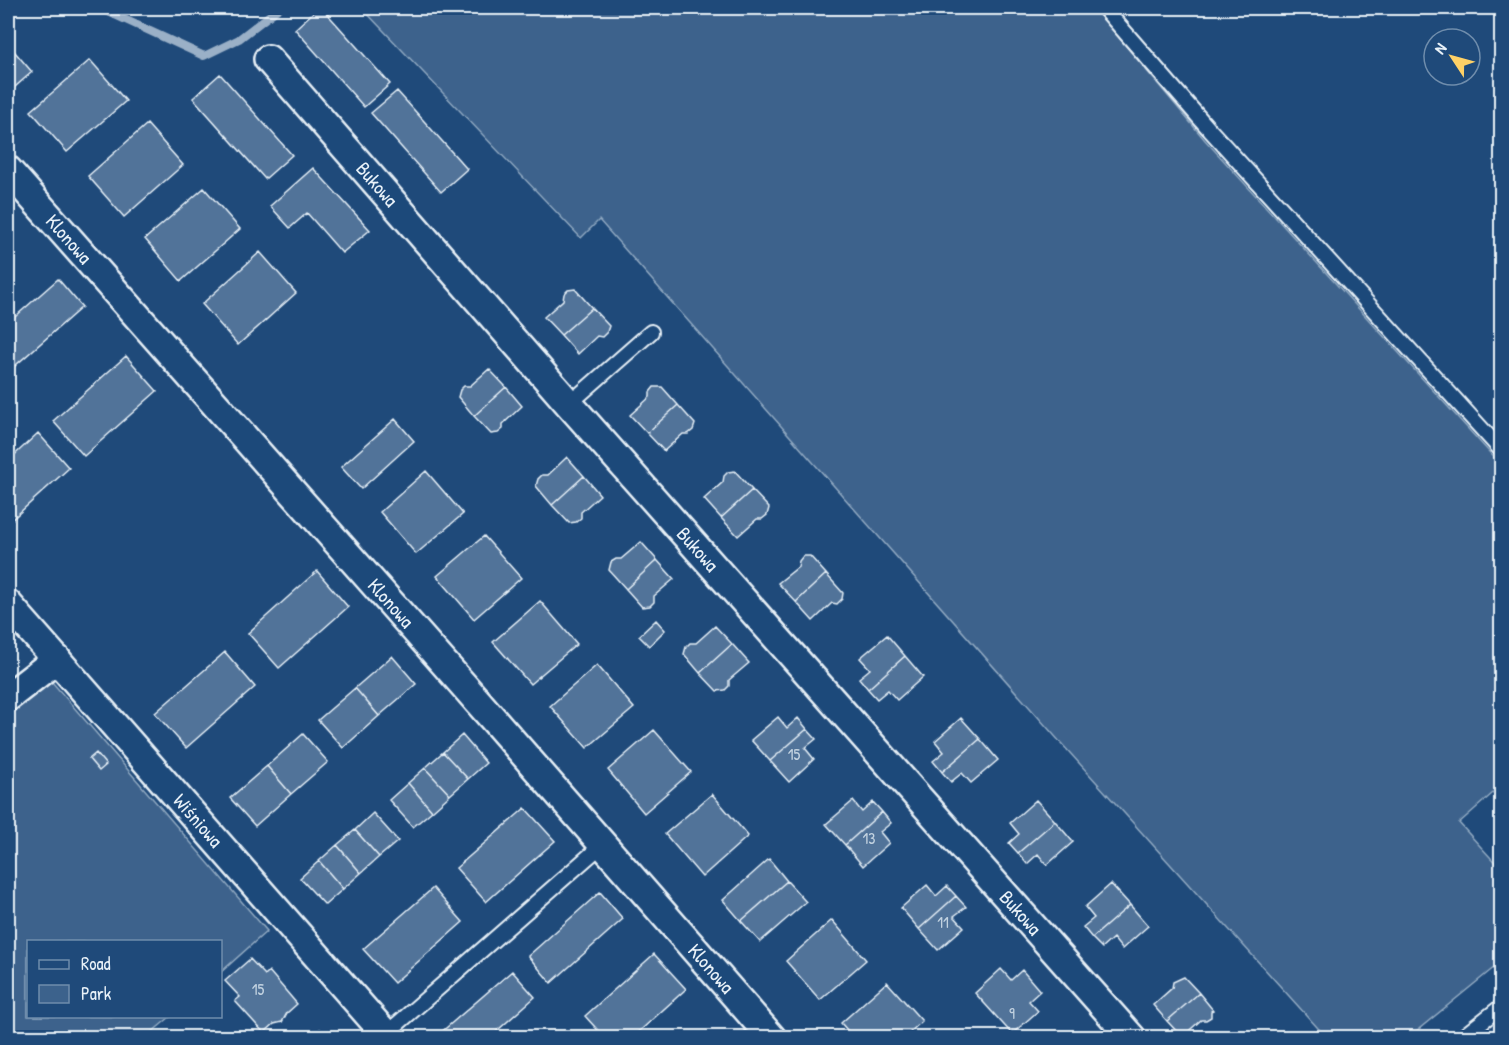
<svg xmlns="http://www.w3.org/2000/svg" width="1509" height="1045" viewBox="0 0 1509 1045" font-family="'Patrick Hand',sans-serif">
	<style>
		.green { fill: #3c628c; stroke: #92aac2; stroke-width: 1.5 }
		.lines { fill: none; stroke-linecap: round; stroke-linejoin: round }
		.stream { stroke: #9ab0c7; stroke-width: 8 }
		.building { fill: #517399; stroke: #e8f1f8; stroke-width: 1.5 }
		.service-casing { stroke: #e8f1f8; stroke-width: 18 }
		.minor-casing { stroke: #e8f1f8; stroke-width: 32 }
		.service { stroke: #1f4a7a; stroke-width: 14 }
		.minor { stroke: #1f4a7a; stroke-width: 27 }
		.labels { text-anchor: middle; stroke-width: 4.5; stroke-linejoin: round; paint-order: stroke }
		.number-label { font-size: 16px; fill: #c2d2e0 }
		.street-label { font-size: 20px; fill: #e8f1f8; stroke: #1f4a7a }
	</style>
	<rect width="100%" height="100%" fill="#1f4a7a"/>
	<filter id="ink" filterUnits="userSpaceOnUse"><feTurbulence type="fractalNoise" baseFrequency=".0167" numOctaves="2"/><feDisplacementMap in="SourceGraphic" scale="12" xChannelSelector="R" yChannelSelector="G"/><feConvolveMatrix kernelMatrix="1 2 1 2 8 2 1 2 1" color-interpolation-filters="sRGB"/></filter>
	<g filter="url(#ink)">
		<path class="green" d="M362 8H1094L1205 140 1501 465V786L1459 823 1501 869V962L1409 1037H1326L1061 743 599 220 581 238Z
			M46 675 267 931 221 972 220 942H28V1016L170 1017 146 1037H8V712L23 695Z"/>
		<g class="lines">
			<path class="stream" d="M100 8 204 56 239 39 279 8"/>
		</g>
		<path class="building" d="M318 8H322L390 84 364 107 295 29Z
			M8 44 32 72 8 93Z
			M90 60 126 101 67 152 31 111Z
			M220 74 292 155 265 179 193 98Z
			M397 91 467 169 441 192 371 113Z
			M147 124 183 165 124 217 88 176Z
			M313 168 370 230 342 253 307 213 290 228 270 206Z
			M204 188 240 229 181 281 145 239Z
			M260 252 296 293 238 345 202 304Z
			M58 279 82 307 9 371 8 323Z
			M575 289 592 308 561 335 544 317 563 300 564 294 568 290Z
			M592 308 609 326 607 332 602 337 597 336 578 354 561 335Z
			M126 356 157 391 84 456 53 421Z
			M489 369 506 387 474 416 458 397 460 390 464 386H470Z
			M506 387 522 406 503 424V429L498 433 491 434 474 416Z
			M654 387H662L678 405 647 433 630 415 650 397V392Z
			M678 405 695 424 693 430 688 434H683L664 451 647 433Z
			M395 419 414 441 361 489 341 467Z
			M38 433 69 468 8 523V461Z
			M567 457 584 476 552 505 536 486 538 479 542 475H548Z
			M426 471 463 514 416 554 380 512Z
			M735 471 752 490 721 518 704 499 723 482 724 476 728 472Z
			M584 476 600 495 581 512V518L576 522 569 523 552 505Z
			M752 490 769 508 767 515 762 519H757L738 536 721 518Z
			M484 536 521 578 474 619 437 576Z
			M641 542 657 560 626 589 609 570 611 562 616 559H621Z
			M803 556H810L826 574 796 602 778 583 798 567 799 561Z
			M657 560 674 579 654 596V602L650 606 642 607 626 589Z
			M317 571 348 607 279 668 248 633Z
			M826 574 843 593 842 599 837 604 832 603 813 621 796 602Z
			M540 601 577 644 530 684 493 642Z
			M656 620 665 630 649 646 639 636Z
			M715 626 732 644 700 673 684 654 686 647 690 643H696Z
			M887 635 905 656 868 689 859 678 870 669 860 658Z
			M732 644 749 663 729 680V686L725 690 717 691 700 673Z
			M225 652 255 687 186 748 155 713Z
			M392 656 416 684 379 716 355 688Z
			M905 656 923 677 897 700 888 690 877 699 868 689Z
			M597 665 634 708 587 748 550 706Z
			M355 688 379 716 343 748 318 720Z
			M778 717 787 728 798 718 807 729 770 761 751 740Z
			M961 718 980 739 942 772 933 761 944 752 935 741Z
			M807 729 816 739 805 748 814 759 789 782 770 761Z
			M654 730 691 772 644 813 608 770Z
			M303 734 328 762 291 794 267 766Z
			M462 735 486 763 468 779 443 752Z
			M980 739 998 760 971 783 962 773 951 782 942 772Z
			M443 752 468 779 450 795 425 768Z
			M96 753 106 765 99 771 89 759Z
			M267 766 291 794 255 826 230 798Z
			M425 768 450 795 432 811 408 783Z
			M408 783 432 811 413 827 389 800Z
			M712 794 748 836 702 877 665 834Z
			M1036 800 1055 821 1018 853 1009 843 1019 834 1010 823Z
			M853 801 862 812 873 802 882 812 845 845 826 824Z
			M525 808 555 841 486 902 456 868Z
			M882 812 891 823 880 832 889 843 863 866 845 845Z
			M373 813 398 841 379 857 355 830Z
			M1055 821 1073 842 1047 865 1038 854 1027 864 1018 853Z
			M355 830 379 857 361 873 337 845Z
			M337 845 361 873 343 889 319 861Z
			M769 859 787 881 741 921 723 900Z
			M319 861 343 889 325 905 300 878Z
			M787 881 806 902 760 942 741 921Z
			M1111 884 1130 905 1092 938 1083 927 1094 918 1085 907Z
			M927 885 936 896 947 886 956 896 919 929 901 908Z
			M433 888 463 922 394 983 363 949Z
			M600 892 623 919 551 983 528 956Z
			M956 896 966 907 954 916 964 927 938 950 919 929Z
			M1130 905 1148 926 1122 949 1113 938 1102 948 1092 938Z
			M832 920 866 960 820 1000 786 961Z
			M654 954 686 989 632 1038H605L585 1016Z
			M250 959 265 975 269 971 297 1004 287 1013 282 1022 274 1024 264 1033 235 1001 240 997 225 981Z
			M1001 969 1011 980 1022 970 1040 991 1029 1001 1038 1011 1012 1034 975 993Z
			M512 971 535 997 489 1038H442L439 1034Z
			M1184 977 1199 993 1167 1021 1153 1005 1172 988 1173 982Z
			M887 982 922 1021 904 1038H854L841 1023Z
			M1199 993 1213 1010 1211 1011V1017L1206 1020H1201L1182 1037 1167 1021Z
			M320 1029 328 1038H311Z"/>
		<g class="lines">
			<defs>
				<path id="service" d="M1104 8 1209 129 1502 451
					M569 404 651 332
					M386 1034 603 844
					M1461 1038 1502 1006"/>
				<g id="minor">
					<path id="s1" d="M268 59 569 404 1132 1038"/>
					<path id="s2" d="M8 170 466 688 772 1038"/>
					<path id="s3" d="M8 604 389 1038"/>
					<path d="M8 697 57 659"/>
				</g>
			</defs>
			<use href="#service" class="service-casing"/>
			<use href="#minor" class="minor-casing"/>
			<use href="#service" class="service"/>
			<use href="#minor" class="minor"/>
		</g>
	</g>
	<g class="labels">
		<g class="number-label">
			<text x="794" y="760">15</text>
			<text x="869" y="844">13</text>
			<text x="943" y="928">11</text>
			<text x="258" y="995">15</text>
			<text x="1012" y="1019">9</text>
		</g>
		<g class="street-label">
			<text dy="7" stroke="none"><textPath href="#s1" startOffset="166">Bukowa</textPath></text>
			<text dy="7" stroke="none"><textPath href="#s2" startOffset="92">Klonowa</textPath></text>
			<text dy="7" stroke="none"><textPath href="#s1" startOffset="652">Bukowa</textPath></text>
			<text dy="7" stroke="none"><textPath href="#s2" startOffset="578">Klonowa</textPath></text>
			<text dy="7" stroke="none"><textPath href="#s3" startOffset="288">Wiśniowa</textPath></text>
			<text dy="7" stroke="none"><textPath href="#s1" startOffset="1138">Bukowa</textPath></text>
			<text dy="7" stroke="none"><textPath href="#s2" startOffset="1064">Klonowa</textPath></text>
		</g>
	</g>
	<rect width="1509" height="1045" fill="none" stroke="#1f4a7a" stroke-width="30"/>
	<rect x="15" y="15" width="1479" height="1015" fill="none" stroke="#e8f1f8" stroke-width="2" filter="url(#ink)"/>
	<rect x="27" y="940" width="195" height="78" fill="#1f4a7a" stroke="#6f8dac" stroke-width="1.5"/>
	<rect x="39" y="960" width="30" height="9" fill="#1f4a7a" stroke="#6f8dac" stroke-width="1.5"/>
	<text x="81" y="970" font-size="18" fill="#e8f1f8">Road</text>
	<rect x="39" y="985" width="30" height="18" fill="#3c628c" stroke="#6f8dac" stroke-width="1.5"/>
	<text x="81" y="1000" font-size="18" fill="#e8f1f8">Park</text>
	<g transform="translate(1452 57) rotate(306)"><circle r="28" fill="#1f4a7a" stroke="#6f8dac" stroke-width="1.5"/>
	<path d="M0-4.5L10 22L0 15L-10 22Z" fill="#ffd166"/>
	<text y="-9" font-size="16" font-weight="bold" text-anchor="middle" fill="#e8f1f8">N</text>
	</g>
</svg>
